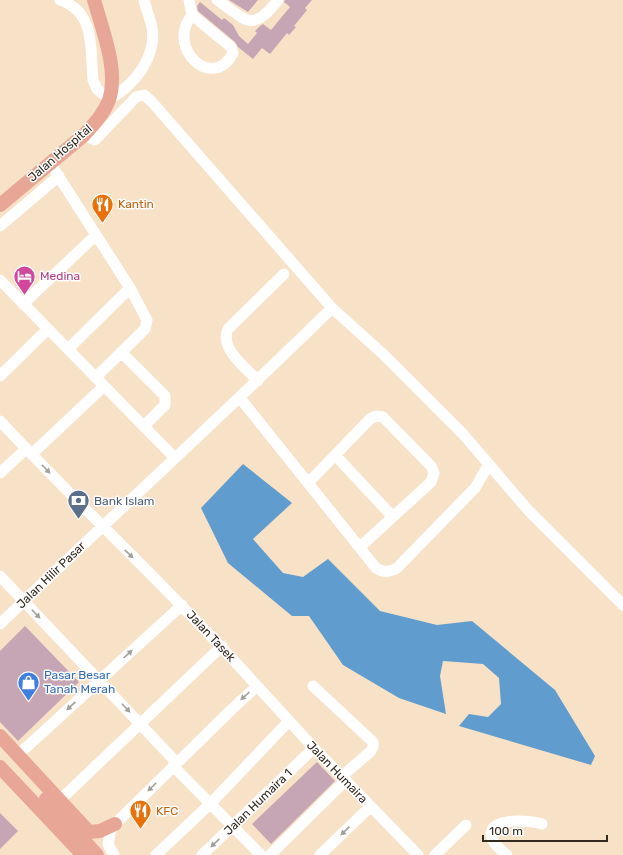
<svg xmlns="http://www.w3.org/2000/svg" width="623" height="855" viewBox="0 0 623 855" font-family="Rubik,sans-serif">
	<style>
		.water { fill: #609dce }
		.building { fill: #c6a6b5 }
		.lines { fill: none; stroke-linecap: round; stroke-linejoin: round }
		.minor { stroke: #fff; stroke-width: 11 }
		.major { stroke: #e8a696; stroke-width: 14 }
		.oneway { fill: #a39f9a }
		.labels { text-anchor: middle; stroke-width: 3; stroke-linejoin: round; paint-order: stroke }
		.street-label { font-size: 12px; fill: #32291f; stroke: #fff }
		.food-label { font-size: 12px; fill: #c56008; stroke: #fff; text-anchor: start }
		.hotel-label { font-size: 12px; fill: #b23c85; stroke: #fff; text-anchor: start }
		.service-label { font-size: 12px; fill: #4e5e75; stroke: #fff; text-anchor: start }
		.shop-label { font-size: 12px; fill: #366cbe; stroke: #fff; text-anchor: start }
	</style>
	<rect width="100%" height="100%" fill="#f7e1c7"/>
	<path class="water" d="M243 464 292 503 253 539 283 573 303 577 328 559 380 611 437 625 472 621 555 690 595 756 591 765 459 726 469 714 488 717 501 704 499 678 483 664 443 661 440 676 446 714 399 698 343 665 309 616H292L228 563 201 508Z"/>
	<path class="building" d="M229 0H258L248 12Z
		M285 0H312L305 8 307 10 294 26 296 27 289 35 287 33 270 54 262 48 253 59 238 47 235 42 198 11 197 6 200 2 222 20 224 18 233 25 239 36 248 44 257 33 255 31 260 26 263 24 271 30 290 7 284 2Z
		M25 626 79 682 18 741 0 722V651Z
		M317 762 335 781 271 844 252 824Z
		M0 813 18 831 0 849Z"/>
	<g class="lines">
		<path class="minor" d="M60 0C96 12 90 49 93 80L97 89 109 99C134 86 157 57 152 27 150 18 146 9 144 0
			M189 0 192 15 231 47 233 53C213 92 165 48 192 15
			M217 0C247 20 251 34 278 0
			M84 135 95 140 136 97 144 95 152 102 332 308 383 354 463 434 528 510 623 605
			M50 163 130 288 147 320 145 329 96 377
			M0 226 59 176
			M0 280 174 457
			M23 304 96 235
			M68 349 130 288
			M121 352 165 396V405L144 426
			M0 376 48 329
			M258 381C246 368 219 348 228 329L284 274
			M240 398 376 568C384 573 389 572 397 568L475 488 489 464
			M0 421C84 511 175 594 257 686L230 711 115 824 111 830 108 844 114 855
			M32 454 104 386
			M335 455 393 517
			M0 473 26 449
			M309 482 370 419 376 416 383 417 431 466 434 473 431 482 360 547
			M0 576 177 763
			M0 624C110 518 223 415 332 308
			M257 686 314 748 418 855
			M313 686 373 742V747L370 752 341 777
			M18 755 182 605
			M173 766 261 855
			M60 800 222 646
			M156 855 211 803 289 721
			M202 855 314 748
			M270 855 345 781
			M320 855 370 807
			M435 855 466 825
			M507 855C502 851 495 846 492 839 484 816 531 820 542 824"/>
		<path class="major" d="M0 205 84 135C93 125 104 114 109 100 119 70 102 29 94 0
			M0 736 89 832 100 831 115 824
			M0 767 83 855
			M46 799 97 855"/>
	</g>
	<defs><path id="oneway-solid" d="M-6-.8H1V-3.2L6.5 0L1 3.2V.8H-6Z"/></defs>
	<g class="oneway">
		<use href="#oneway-solid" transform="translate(46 469) rotate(46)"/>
		<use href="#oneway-solid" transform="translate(129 554) rotate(44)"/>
		<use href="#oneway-solid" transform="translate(36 614) rotate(46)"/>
		<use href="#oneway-solid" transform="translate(128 654) rotate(-42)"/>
		<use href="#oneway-solid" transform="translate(245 696) rotate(138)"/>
		<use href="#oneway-solid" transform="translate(71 706) rotate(137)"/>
		<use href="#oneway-solid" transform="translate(126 708) rotate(46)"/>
		<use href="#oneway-solid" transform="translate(152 787) rotate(135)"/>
		<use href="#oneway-solid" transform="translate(345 831) rotate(136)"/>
		<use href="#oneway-solid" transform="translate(215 843) rotate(137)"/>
	</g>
	<defs>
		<symbol id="restaurant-pin" viewBox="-11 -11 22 30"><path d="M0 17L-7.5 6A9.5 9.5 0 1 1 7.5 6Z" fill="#e8710a" stroke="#fff"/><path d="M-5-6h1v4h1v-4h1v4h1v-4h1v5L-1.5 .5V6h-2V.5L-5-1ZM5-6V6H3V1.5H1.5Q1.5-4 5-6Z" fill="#fff"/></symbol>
		<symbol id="hotel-pin" viewBox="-11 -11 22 30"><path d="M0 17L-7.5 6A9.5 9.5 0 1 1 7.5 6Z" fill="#d1479c" stroke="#fff"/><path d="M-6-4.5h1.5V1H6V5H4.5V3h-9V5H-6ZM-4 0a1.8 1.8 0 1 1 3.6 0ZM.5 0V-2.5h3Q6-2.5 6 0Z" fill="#fff"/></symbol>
		<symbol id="bank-pin" viewBox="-11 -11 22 30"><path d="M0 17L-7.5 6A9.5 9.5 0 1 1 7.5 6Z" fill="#5c6f8a" stroke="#fff"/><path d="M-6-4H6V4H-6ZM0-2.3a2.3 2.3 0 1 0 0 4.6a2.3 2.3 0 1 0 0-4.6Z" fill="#fff"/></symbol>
		<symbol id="shop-pin" viewBox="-11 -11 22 30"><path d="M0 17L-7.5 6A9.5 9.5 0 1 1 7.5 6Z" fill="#3f7fe0" stroke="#fff"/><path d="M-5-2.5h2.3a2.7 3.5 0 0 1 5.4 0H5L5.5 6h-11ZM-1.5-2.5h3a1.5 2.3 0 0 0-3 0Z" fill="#fff"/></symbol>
	</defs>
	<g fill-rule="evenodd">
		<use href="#restaurant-pin" x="90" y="192" width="25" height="34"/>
		<use href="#hotel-pin" x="12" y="264" width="25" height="34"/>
		<use href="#bank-pin" x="66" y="488" width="25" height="34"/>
		<use href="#shop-pin" x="16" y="670" width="25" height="34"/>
		<use href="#restaurant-pin" x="128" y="798" width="25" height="34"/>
	</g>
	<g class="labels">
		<g class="street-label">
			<text transform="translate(60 153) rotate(-41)" y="4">Jalan Hospital</text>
			<text transform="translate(51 575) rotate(-44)" y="4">Jalan Hilir Pasar</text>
			<text transform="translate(211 636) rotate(47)" y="4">Jalan Tasek</text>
			<text transform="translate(337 772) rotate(46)" y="4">Jalan Humaira</text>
			<text transform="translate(258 802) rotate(-44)" y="4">Jalan Humaira 1</text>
		</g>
		<g class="food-label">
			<text x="118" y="208">Kantin</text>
			<text x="156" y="815">KFC</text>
		</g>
		<g class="hotel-label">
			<text x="40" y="280">Medina</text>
		</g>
		<g class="service-label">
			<text x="94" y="505">Bank Islam</text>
		</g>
		<g class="shop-label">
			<text x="44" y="679">Pasar Besar<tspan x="44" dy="14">Tanah Merah</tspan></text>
		</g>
	</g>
	<path d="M483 835v6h124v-6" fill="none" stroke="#32291f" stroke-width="2"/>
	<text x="489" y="835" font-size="12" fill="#32291f" stroke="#ffffff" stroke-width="3" paint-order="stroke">100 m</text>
</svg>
